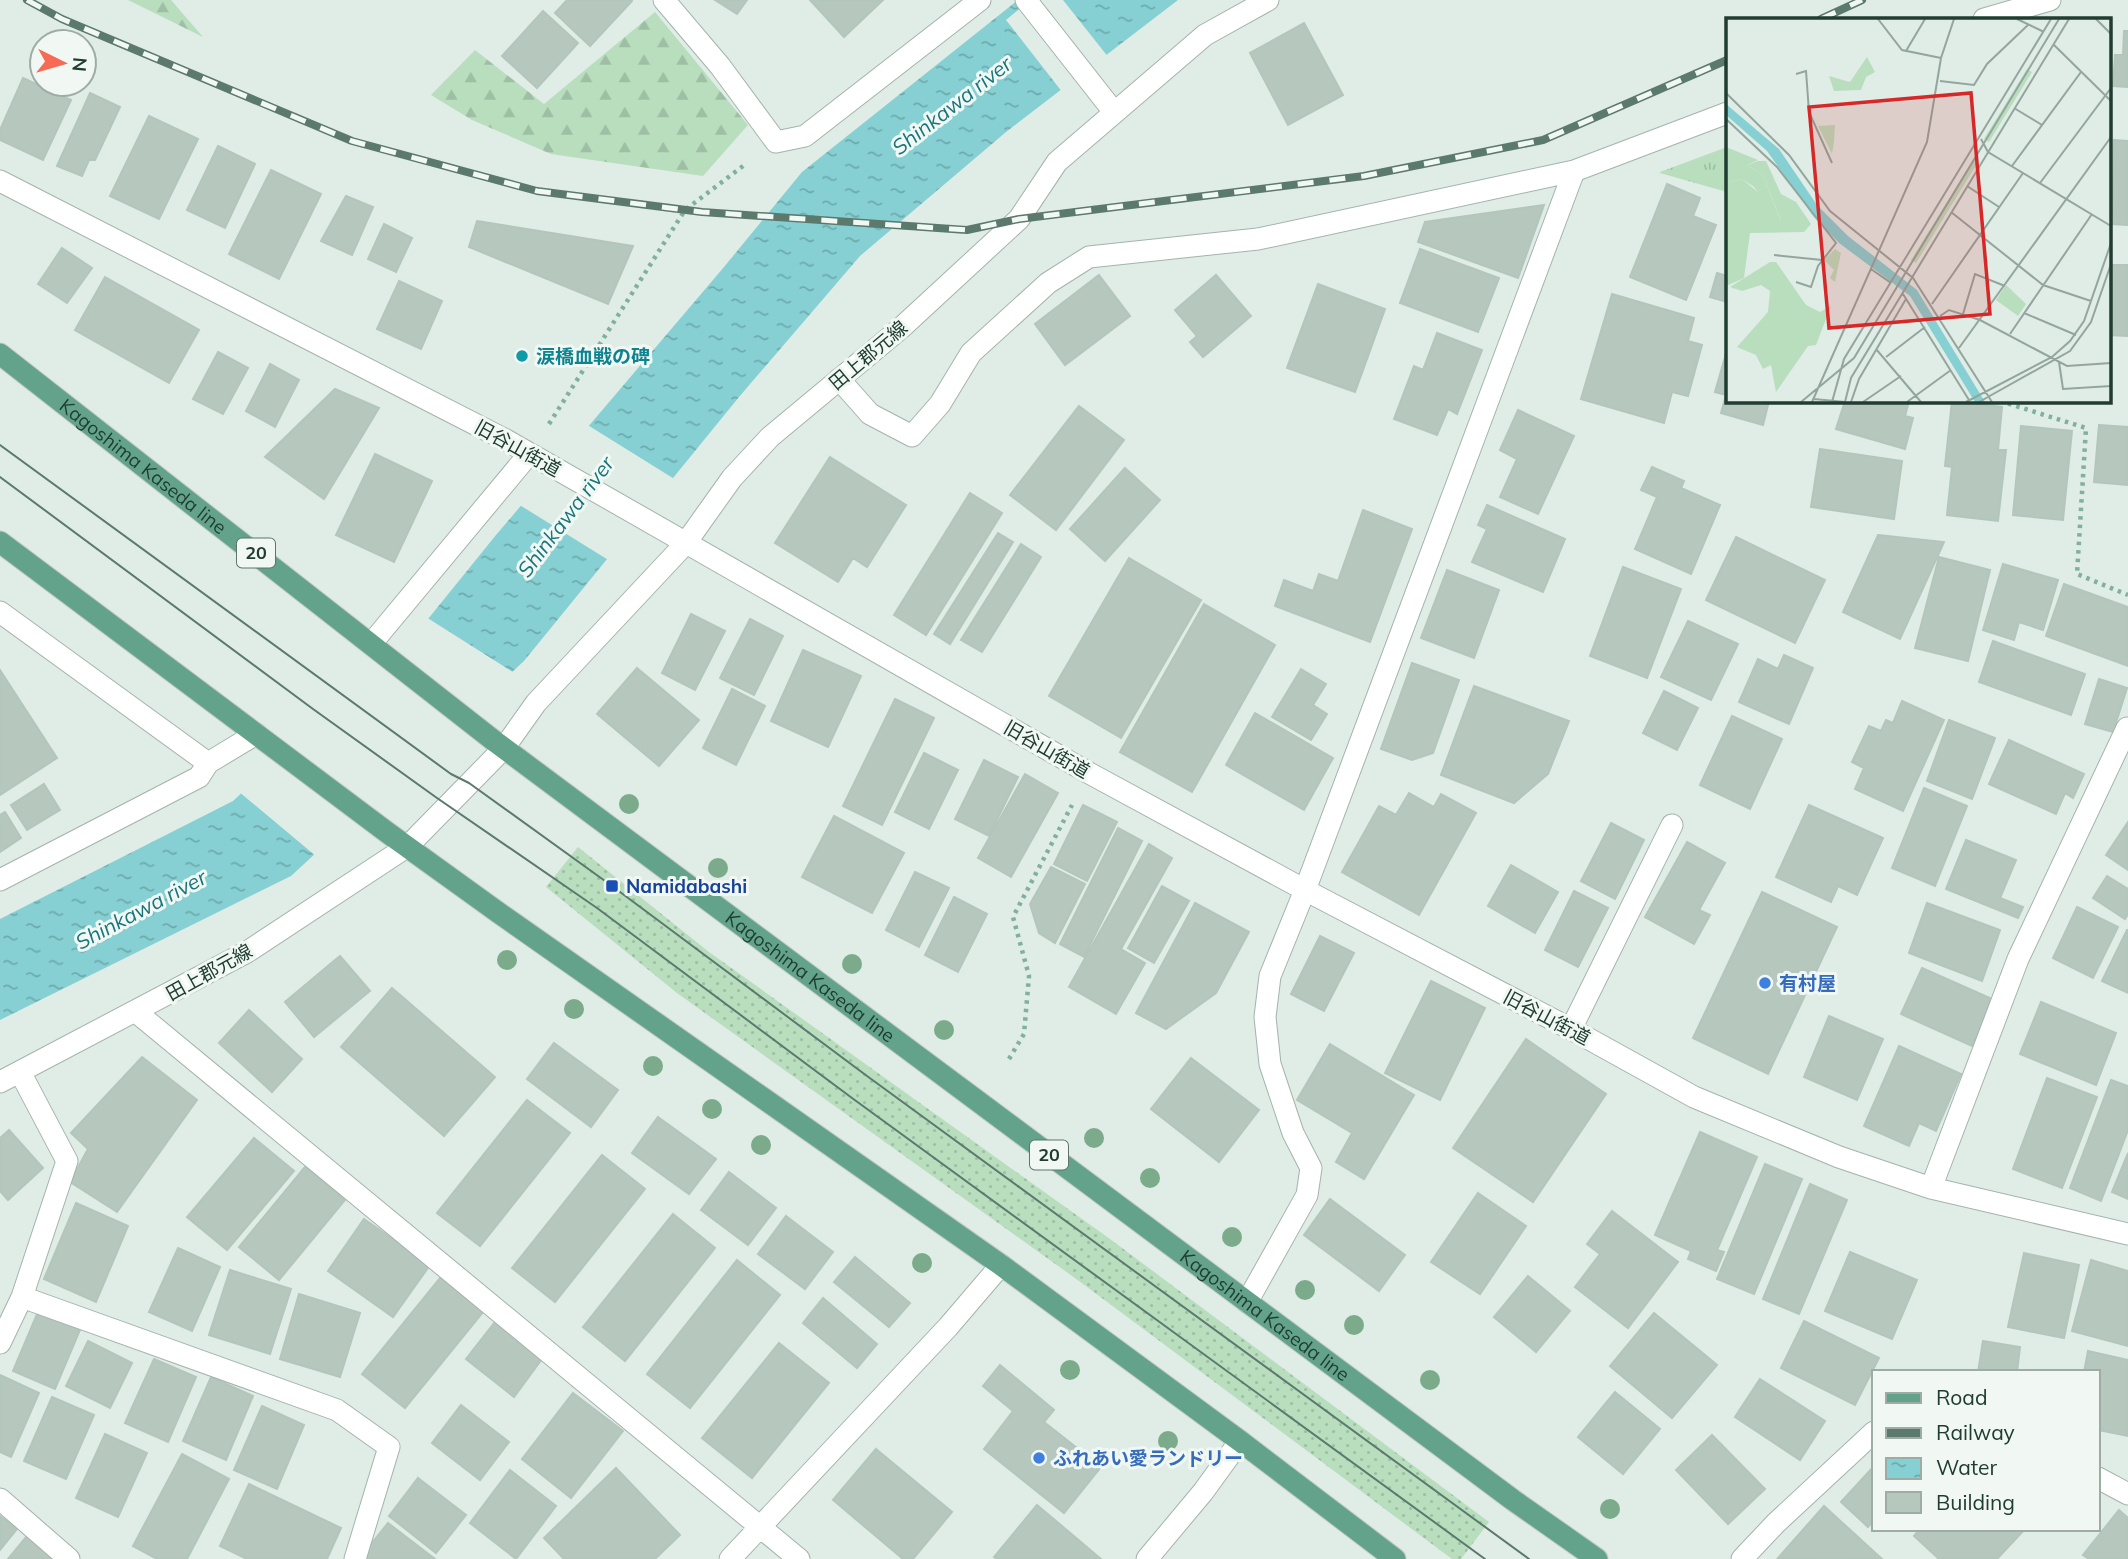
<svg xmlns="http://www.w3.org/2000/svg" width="2128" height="1559" viewBox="0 0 2128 1559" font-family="Mulish,'Noto Sans JP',sans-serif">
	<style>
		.grass { fill: url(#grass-dots) }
		.forest { fill: url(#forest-firs) }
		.park { fill: url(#park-tufts) }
		.water { fill: url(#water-ripples) }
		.pier { fill: #e0ece6 }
		.building { fill: #b6c7be; stroke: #b3c6bc; stroke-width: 2 }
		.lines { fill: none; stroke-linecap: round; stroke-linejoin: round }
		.minor-casing { stroke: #a3b4ac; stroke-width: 23 }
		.major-casing { stroke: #c1c9c6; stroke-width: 23 }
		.path { stroke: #80b19c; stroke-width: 4.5; stroke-dasharray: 3.5 5; stroke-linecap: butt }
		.minor { stroke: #fff; stroke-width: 21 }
		.major { stroke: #63a38c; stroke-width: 21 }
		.tram { stroke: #5b796d; stroke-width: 2 }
		.rail-casing { stroke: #5b796d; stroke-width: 8 }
		.rail { stroke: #f1f8f4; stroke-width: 5; stroke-dasharray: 16; stroke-linecap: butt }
		.tree { fill: #7bab8a }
		.culture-dot { fill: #0f9aa8; stroke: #f1f8f4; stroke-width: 2.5 }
		.transit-dot { fill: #1a4fb4; stroke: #f1f8f4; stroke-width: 2.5 }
		.shop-dot { fill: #3f7fe0; stroke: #f1f8f4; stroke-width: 2.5 }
		.labels { text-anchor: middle; stroke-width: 6; stroke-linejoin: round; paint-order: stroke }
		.shield { fill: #f1f8f4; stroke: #5f756c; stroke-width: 2 }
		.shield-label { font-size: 18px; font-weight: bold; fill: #203d32 }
		.street-label { font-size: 19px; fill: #203d32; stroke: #f1f8f4 }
		.culture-label { font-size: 19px; font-weight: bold; fill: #0d838f; stroke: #f1f8f4; text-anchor: start }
		.transit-label { font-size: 19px; font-weight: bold; fill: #164399; stroke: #f1f8f4; text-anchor: start }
		.shop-label { font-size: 19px; font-weight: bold; fill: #366cbe; stroke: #f1f8f4; text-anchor: start }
		.water-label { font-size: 21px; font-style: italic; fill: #18757b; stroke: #f1f8f4 }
		.inset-road { fill: none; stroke: #93a69e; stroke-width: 2 }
		.view { fill: #d62828; fill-opacity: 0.15; stroke: #d62828; stroke-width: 3.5 }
		.inset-edge { fill: none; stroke: #203d32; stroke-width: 3.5 }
	</style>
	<defs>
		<pattern id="grass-dots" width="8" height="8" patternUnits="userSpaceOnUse" patternTransform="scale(1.75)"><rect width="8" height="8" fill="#b8debe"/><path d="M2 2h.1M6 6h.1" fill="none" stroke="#9ebfa4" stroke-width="1.8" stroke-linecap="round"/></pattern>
		<pattern id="forest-firs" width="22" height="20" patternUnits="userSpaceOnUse" patternTransform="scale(1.75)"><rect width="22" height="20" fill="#b8debe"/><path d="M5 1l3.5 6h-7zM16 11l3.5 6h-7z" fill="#9ebfa4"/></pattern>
		<pattern id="park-tufts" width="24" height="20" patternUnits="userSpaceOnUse" patternTransform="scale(1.75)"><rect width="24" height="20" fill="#b8debe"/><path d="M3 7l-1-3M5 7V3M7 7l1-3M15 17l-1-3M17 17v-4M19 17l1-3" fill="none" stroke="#9ebfa4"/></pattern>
		<pattern id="water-ripples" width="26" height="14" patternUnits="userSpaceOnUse" patternTransform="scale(1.75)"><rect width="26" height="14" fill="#86d0d3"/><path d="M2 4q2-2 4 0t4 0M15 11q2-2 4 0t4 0" fill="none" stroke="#6daaac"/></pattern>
	</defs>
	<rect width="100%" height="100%" fill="#e0ece6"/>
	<path class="grass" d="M578 847 709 952 1110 1239 1489 1522 1461 1559H1452L1079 1281 677 993 546 887Z"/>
	<path class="forest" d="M128 0H171L203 37Z
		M655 12 748 125 703 176 551 154 472 120 431 95 475 50 544 104Z"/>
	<path class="park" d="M1727 147V192L1660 173V172Z"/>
	<path class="water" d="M1018 0H1178L1006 132 860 256 739 397 524 661 291 876 0 1020V919L233 801 428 619 496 535 724 267 802 172Z"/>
	<path class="pier" d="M1030 0H1063L1109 58 1063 93 1006 20Z
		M586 424 676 480 610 561 518 504Z
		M426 617 516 674 317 857 238 791Z"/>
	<path class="building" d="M567 0H631L632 1 590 46 555 13Z
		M715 0H747L737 14Z
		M810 0H883L844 37Z
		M543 11 578 43 537 88 502 56Z
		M1304 23 1343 95 1288 125 1250 53Z
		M2124 31H2128V87L2113 86 2115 55H2123Z
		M23 78 71 100 43 160 0 140V130Z
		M90 93 120 107 95 160H89L82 176 57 166Z
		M149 116 198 139 159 219 110 196Z
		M2114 140 2128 141V225L2112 224Z
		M218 146 255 164 225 228 187 210Z
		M271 170 321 194 279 279 229 254Z
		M1667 184 1700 198 1693 216 1716 225 1686 300 1630 277Z
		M346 196 373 207 352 255 321 241Z
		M1544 205 1518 278 1418 242 1425 222Z
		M477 221 633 246 608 304 469 247Z
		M384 224 412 238 396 272 368 259Z
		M62 248 92 268 67 303 38 284Z
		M1420 249 1499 278 1478 332 1400 303Z
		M2109 265H2128V336L2109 335Z
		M1717 273 1727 276V302L1710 297Z
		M1099 275 1130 316 1065 365 1035 324Z
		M1216 275 1251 316 1203 357 1190 342 1197 336 1175 310Z
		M105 277 199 330 169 383 75 330Z
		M399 281 442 301 421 349 377 329Z
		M1318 284 1385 309 1355 392 1287 368Z
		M1612 294 1694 318 1688 341 1702 345 1688 396 1672 392 1664 423 1581 399Z
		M1437 333 1482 350 1457 414 1448 409 1437 435 1394 419 1414 366 1423 370Z
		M1727 350V401H1769L1763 425 1721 413 1726 395 1715 392Z
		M218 352 248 368 223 414 193 399Z
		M270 364 299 380 275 427 246 411Z
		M335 389 379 408 324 499 265 457Z
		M1845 401H1909L1905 416 1913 418 1905 449 1836 429Z
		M1952 401 2002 407 1998 450H2006L1998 521 1947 515 1952 467 1945 466Z
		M1079 406 1124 440 1056 530 1010 495Z
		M1518 410 1574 436 1538 514 1500 497 1517 459 1500 450Z
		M2099 425 2128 427V485L2094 482Z
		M2021 426 2072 431 2063 520 2013 515Z
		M1820 449 1902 461 1894 519 1811 507Z
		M375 454 432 481 394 562 336 535Z
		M830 457 906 505 867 567 853 558 838 582 775 543Z
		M1652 467 1684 481 1681 488 1720 505 1691 574 1635 549 1657 497 1641 490Z
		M1125 468 1160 500 1105 561 1070 529Z
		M970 493 1002 513 926 635 894 615Z
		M1487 505 1565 539 1543 592 1472 562 1487 529 1478 525Z
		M1363 510 1412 529 1370 642 1275 606 1284 580 1313 591 1319 574 1338 581Z
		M998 533 1013 542 950 644 934 634Z
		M1878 535 1944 542 1900 639 1843 612Z
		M1736 537 1825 580 1795 643 1706 600Z
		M1021 544 1041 557 982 652 961 640Z
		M1939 557 1990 570 1968 661 1915 648Z
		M1129 558 1201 600 1121 738 1049 696Z
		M2003 564 2058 580 2043 630 2019 622 2014 640 1983 630Z
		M1623 567 1681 589 1647 678 1590 656Z
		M1447 570 1499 590 1474 658 1421 638Z
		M2064 584 2128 607V666L2046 636Z
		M1204 604 1275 645 1192 792 1120 752Z
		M691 614 725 631 695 690 662 673Z
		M750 619 783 636 754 695 720 678Z
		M1688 621 1738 644 1711 700 1661 677Z
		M1993 641 2085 674 2071 715 1979 682Z
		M803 650 861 676 828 747 771 721Z
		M1784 655 1813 668 1789 724 1739 702 1758 659 1778 669Z
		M1412 663 1459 680 1433 753 1412 760 1381 749Z
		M637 668 699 720 659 766 597 714Z
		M1301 669 1326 684 1313 705 1327 714 1311 740 1272 717Z
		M0 670 57 758 0 795Z
		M2099 679 2127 688 2113 732 2085 724Z
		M1474 686 1569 721 1548 774 1514 803 1441 775Z
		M732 689 765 706 736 765 703 748Z
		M1664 691 1698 708 1677 750 1643 733Z
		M895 699 934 718 882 825 843 806Z
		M1902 701 1944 720 1903 811 1855 789 1864 768 1852 762 1869 726 1881 731 1886 720 1893 723Z
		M1255 713 1333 758 1304 810 1226 765Z
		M1732 716 1782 739 1750 809 1700 785Z
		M1949 720 1995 738 1972 799 1927 781Z
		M2009 740 2084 774 2073 798 2065 793 2056 814 1989 784Z
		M924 753 958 770 929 829 895 812Z
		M984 760 1018 777 989 836 955 819Z
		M1025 774 1058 793 1011 877 978 858Z
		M44 784 60 810 27 830 11 805Z
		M1924 788 1967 806 1935 886 1892 868Z
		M1409 793 1434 807 1441 794 1476 813 1419 915 1342 872 1379 806 1396 815Z
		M1083 805 1117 822 1087 881 1054 864Z
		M1809 805 1883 838 1857 895 1838 886 1831 902 1776 877Z
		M5 812 21 838 0 852V815Z
		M834 816 904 853 872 913 802 877Z
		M2128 822V870L2106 855Z
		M1611 823 1644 840 1615 899 1581 881Z
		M1118 828 1142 841 1084 957 1060 944Z
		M1966 840 2016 860 2000 898 2023 907 2018 918 1946 889Z
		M1687 842 1725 863 1699 910 1710 915 1694 944 1645 917Z
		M1149 844 1172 858 1121 949 1145 963 1116 1014 1069 987Z
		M1511 865 1558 892 1535 933 1488 906Z
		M1051 867 1085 884 1055 943 1039 933 1030 904Z
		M915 872 949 888 919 947 886 930Z
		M2107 876 2128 889V914L2125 919 2093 898Z
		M1162 886 1189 901 1154 963 1128 948Z
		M1574 891 1608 908 1578 967 1545 950Z
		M1762 892 1837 927 1768 1074 1693 1038Z
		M954 897 987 914 958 972 925 955Z
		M1195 903 1249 932 1216 993 1166 1029 1136 1013Z
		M1927 903 2000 930 1982 981 1909 953Z
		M2077 907 2118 927 2093 978 2053 958Z
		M2127 930H2128V993L2102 981Z
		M1320 936 1354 953 1324 1011 1291 994Z
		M340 956 370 991 314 1037 285 1002Z
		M1922 968 1992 999 1972 1046 1901 1014Z
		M1431 981 1485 1008 1440 1100 1385 1073Z
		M392 988 495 1077 444 1136 341 1047Z
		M2041 1002 2116 1033 2096 1085 2020 1054Z
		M249 1010 302 1059 272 1092 219 1043Z
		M1829 1016 1883 1039 1857 1100 1804 1077Z
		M1526 1039 1606 1094 1533 1202 1453 1148Z
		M554 1043 618 1090 591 1127 527 1079Z
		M1330 1044 1414 1095 1364 1179 1336 1162 1352 1133 1297 1100Z
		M1899 1046 1961 1074 1936 1131 1919 1123 1909 1146 1864 1126Z
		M142 1057 197 1100 117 1212 70 1182 88 1149 71 1133Z
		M1191 1058 1259 1110 1219 1162 1151 1109Z
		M2047 1078 2097 1097 2062 1188 2013 1169Z
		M2111 1080 2128 1086V1130L2101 1201 2070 1188Z
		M527 1100 570 1133 480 1246 437 1213Z
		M658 1117 716 1159 689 1194 632 1153Z
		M9 1130 43 1168 8 1200 0 1191V1138Z
		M1700 1132 1757 1157 1717 1250 1724 1252 1716 1271 1688 1259 1691 1251 1655 1235Z
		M254 1138 294 1171 227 1250 187 1217Z
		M2128 1153V1199L2112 1192Z
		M602 1155 645 1189 555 1302 512 1268Z
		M1765 1164 1802 1179 1754 1294 1717 1279Z
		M305 1167 345 1200 279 1280 239 1247Z
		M729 1172 776 1208 748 1245 701 1210Z
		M1810 1184 1847 1200 1799 1314 1763 1299Z
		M1478 1193 1526 1226 1480 1294 1431 1262Z
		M1330 1199 1405 1255 1379 1291 1304 1235Z
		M76 1203 128 1226 96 1302 44 1279Z
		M1612 1211 1678 1262 1628 1328 1575 1287 1600 1254 1587 1244Z
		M673 1214 715 1248 625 1361 583 1327Z
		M786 1216 833 1252 805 1289 758 1254Z
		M364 1219 430 1265 393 1317 328 1271Z
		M178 1248 220 1267 192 1331 149 1312Z
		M1850 1252 1917 1280 1892 1339 1825 1311Z
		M2024 1253 2079 1265 2064 1338 2008 1327Z
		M855 1257 910 1303 889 1327 834 1282Z
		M737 1260 780 1295 690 1408 647 1374Z
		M2091 1260 2128 1271V1346L2072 1331Z
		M230 1270 291 1289 270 1354 209 1335Z
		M445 1272 488 1306 405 1408 362 1374Z
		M1528 1276 1570 1311 1536 1352 1494 1317Z
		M299 1294 360 1313 340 1377 280 1359Z
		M823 1298 877 1344 857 1368 803 1323Z
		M40 1307 82 1325 55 1389 13 1371Z
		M1654 1313 1717 1365 1672 1418 1610 1366Z
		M1804 1321 1879 1358 1855 1405 1781 1368Z
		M495 1322 542 1359 514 1397 466 1359Z
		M88 1341 132 1363 110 1408 66 1386Z
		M1983 1341 2020 1347 2017 1372H1978Z
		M779 1343 829 1383 752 1478 702 1438Z
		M2088 1351 2128 1360V1436L2098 1430V1372H2084Z
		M154 1359 196 1377 168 1442 125 1423Z
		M1000 1365 1054 1410 1044 1422 1101 1467 1064 1513 984 1449 1013 1411 983 1386Z
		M0 1375 39 1393 11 1457 0 1452Z
		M211 1377 253 1396 226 1460 183 1441Z
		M1760 1379 1825 1421 1800 1460 1735 1417Z
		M1615 1392 1660 1429 1623 1474 1578 1437Z
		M573 1393 623 1431 571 1498 522 1459Z
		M52 1397 94 1415 66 1479 24 1461Z
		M461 1405 509 1442 480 1480 432 1443Z
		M262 1406 304 1425 277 1489 234 1470Z
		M105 1434 147 1453 118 1517 76 1498Z
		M1712 1435 1765 1489 1728 1524 1676 1470Z
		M876 1449 952 1512 913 1559H903L833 1500Z
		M182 1454 229 1479 187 1559H157L133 1546Z
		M1874 1466V1520L1868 1527 1841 1502Z
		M616 1468 680 1535 655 1559H564L544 1538Z
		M510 1470 556 1506 516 1559 470 1523Z
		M418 1478 466 1515 436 1553 389 1516Z
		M249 1484 341 1528 327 1559H247L220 1546Z
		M1037 1505 1101 1559H997L994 1557Z
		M1824 1506 1882 1559 1778 1558Z
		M2119 1510 2128 1518V1559H2089L2083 1555Z
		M0 1516 17 1529 0 1550Z
		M388 1523 435 1559H359Z
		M1920 1529H2025L1997 1559H1939L1914 1536Z
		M27 1536 55 1559H8Z"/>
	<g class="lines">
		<defs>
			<path id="minor" d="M664 0 720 66 776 142 805 136 980 0
				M1026 0 1114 112
				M1984 19 2050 0
				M0 181 506 440 1089 773 1305 890 1571 1029 1694 1097 1839 1157 1931 1188 2128 1234
				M839 379 870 414 912 436 940 404 971 353 1048 283 1089 257 1258 239 1574 171 1727 113
				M0 612 208 763
				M371 644 529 454
				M0 880 199 777 208 763 256 734
				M136 1012 799 1559
				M1571 1029 1672 825
				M0 1082 247 952 408 846 504 748 536 703 685 544 732 478 770 437 901 328 1019 219 1057 162 1205 35 1268 0
				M1931 1188 2018 959 2127 728
				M22 1297 337 1410 389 1447 355 1559
				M1247 1302 1307 1195 1311 1168 1293 1133 1270 1064 1265 1017 1270 976 1305 890 1574 171
				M0 1343 22 1297 67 1161 20 1072
				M2098 1478 2128 1494
				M0 1499 69 1559
				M730 1559 948 1327 1001 1265
				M1147 1559 1203 1492 1240 1441
				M1742 1559 1776 1523 1874 1432"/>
			<g id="major">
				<path id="s1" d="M0 354 493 740 1513 1500 1597 1559"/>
				<path d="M0 542 388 833 499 913 1001 1265 1240 1441 1395 1559"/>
			</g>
		</defs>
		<use href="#minor" class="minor-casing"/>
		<use href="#major" class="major-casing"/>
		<path class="path" d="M2000 401 2086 428 2077 574 2128 595
			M549 424 685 210 747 163
			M1009 1059 1024 1034 1029 976 1013 917 1072 805"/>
		<use href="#minor" class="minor"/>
		<use href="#major" class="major"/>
		<path class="tram" d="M0 445 451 774 469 783 612 886 867 1076 1529 1559
			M0 477 313 709 437 798 597 908 852 1098 1485 1559"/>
		<defs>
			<path id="rail" d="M27 0 62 19 352 141 537 191 702 212 967 230 1019 219 1364 176 1543 140 1727 60
				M1821 19 1862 0"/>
		</defs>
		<use href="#rail" class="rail-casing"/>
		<use href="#rail" class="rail"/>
	</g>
	<g class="tree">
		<circle cx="629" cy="804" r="10"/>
		<circle cx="718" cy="868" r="10"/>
		<circle cx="507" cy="960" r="10"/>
		<circle cx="852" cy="964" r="10"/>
		<circle cx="574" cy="1009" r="10"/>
		<circle cx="944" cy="1030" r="10"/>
		<circle cx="653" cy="1066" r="10"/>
		<circle cx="712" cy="1109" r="10"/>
		<circle cx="1094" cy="1138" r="10"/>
		<circle cx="761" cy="1145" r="10"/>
		<circle cx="1150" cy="1178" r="10"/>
		<circle cx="1232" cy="1237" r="10"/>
		<circle cx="922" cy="1263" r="10"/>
		<circle cx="1305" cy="1290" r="10"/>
		<circle cx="1354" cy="1325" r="10"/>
		<circle cx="1070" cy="1370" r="10"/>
		<circle cx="1430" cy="1380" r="10"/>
		<circle cx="1168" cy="1441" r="10"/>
		<circle cx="1610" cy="1509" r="10"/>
	</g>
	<circle class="culture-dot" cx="522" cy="356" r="7"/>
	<rect class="transit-dot" x="605" y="879" width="14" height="14" rx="3.5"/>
	<g class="shop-dot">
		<circle cx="1765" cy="983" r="7"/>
		<circle cx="1039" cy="1458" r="7"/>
	</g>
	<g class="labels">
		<g class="shield">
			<rect x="237" y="538.5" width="38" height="29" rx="5"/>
			<rect x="1030" y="1140.5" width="38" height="29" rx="5"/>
		</g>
		<g class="shield-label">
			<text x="256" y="559">20</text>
			<text x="1049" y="1161">20</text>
		</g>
		<g class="street-label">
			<text transform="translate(868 355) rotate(-40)" y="7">田上郡元線</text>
			<text transform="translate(518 448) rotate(29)" y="7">旧谷山街道</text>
			<text dy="7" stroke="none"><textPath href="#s1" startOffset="182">Kagoshima Kaseda line</textPath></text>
			<text transform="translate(1047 749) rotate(30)" y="7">旧谷山街道</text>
			<text transform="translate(209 972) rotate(-29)" y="7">田上郡元線</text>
			<text dy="7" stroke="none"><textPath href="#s1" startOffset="1022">Kagoshima Kaseda line</textPath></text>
			<text transform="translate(1547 1017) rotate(28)" y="7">旧谷山街道</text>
			<text dy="7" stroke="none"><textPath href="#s1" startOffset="1589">Kagoshima Kaseda line</textPath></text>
		</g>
		<g class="culture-label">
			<text x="536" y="363">涙橋血戦の碑</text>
		</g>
		<g class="transit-label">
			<text x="626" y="893">Namidabashi</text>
		</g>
		<g class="shop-label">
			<text x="1779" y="990">有村屋</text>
			<text x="1053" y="1465">ふれあい愛ランドリー</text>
		</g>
		<g class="water-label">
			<text transform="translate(952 106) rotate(-38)" y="7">Shinkawa river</text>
			<text transform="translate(566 517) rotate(-53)" y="7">Shinkawa river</text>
			<text transform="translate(141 910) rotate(-28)" y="7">Shinkawa river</text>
		</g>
	</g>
	<g transform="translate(1726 18)">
		<rect width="385" height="385" fill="#e0ece6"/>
		<path d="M301 51 306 54 263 124 258 121ZM247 142 252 144 190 245 185 242Z" fill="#b8debe"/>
		<path d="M141 39 149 54 140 59 135 72 108 73 103 58 124 64ZM0 129 32 142 21 147 37 157 55 204 28 169 16 161 0 165ZM109 231 115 235 109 264 104 260 108 252 98 242ZM44 244H50L80 287 94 294 105 288 90 327 82 328 50 374 45 347 37 351 30 337 11 329 42 294 44 273 35 267 16 273 4 269Z" fill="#b8debe"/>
		<path d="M32 143H40L55 176 70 184 85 206 78 214 24 215 18 260 0 268V165L16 161 44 184 55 203 37 157 21 147Z" fill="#b8debe"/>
		<path d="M109 107 108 124 106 136 92 108ZM280 267 300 286 292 298 270 282Z" fill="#b8debe"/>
		<path d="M0 86 53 131 91 187 122 218 191 272 259 384H249L184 278 113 225 87 198 41 133 0 97Z" fill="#86d0d3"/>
		<path class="inset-road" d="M152 1 176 32 215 40M291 1 318 14M370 1 385 16M327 26 385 83M180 33 199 1M70 56 80 53 83 94 106 145M214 63 248 67 261 46 303 6M0 75 63 137 104 193 187 260 266 384M288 90 316 107M0 101 51 149 110 225 92 248 85 269 70 264M255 121 262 134 385 208M286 148 355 54M314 165 385 70M241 168 273 189M225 194 317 267 365 283M48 237 96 242M145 251 165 265M177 276 243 382M206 286 297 155M298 295 350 317M237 296 249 256 279 268M214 298 223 292 254 302 341 348 385 345M284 316 366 196M233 330 385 119M150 331 195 384M160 339 199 309M333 344 337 371 385 368M88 381 119 384M75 384 128 340 333 1M86 384 201 124 215 40 228 1M106 384 118 341 325 1M119 384 125 360 343 1M125 384 133 361 180 281M137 384 175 358M181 384 225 352M240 384 326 339 344 323 358 303 385 225M253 384 344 333 365 304 385 246"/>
		<path class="view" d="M245 75 264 296 103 310 83 89Z"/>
		<rect width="385" height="385" class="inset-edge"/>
	</g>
	<rect x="1872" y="1370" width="228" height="161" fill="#f1f8f4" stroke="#9dada6" stroke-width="2"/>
	<rect x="1886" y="1393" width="35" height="10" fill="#63a38c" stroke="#9dada6" stroke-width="2"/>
	<text x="1936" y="1405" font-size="21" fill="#203d32">Road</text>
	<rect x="1886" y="1428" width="35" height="10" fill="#5b796d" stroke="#9dada6" stroke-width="2"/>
	<text x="1936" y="1440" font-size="21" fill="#203d32">Railway</text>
	<rect x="1886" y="1458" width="35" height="21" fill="url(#water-ripples)" stroke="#9dada6" stroke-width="2"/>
	<text x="1936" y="1475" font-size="21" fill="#203d32">Water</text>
	<rect x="1886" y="1492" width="35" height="21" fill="#b6c7be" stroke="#9dada6" stroke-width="2"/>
	<text x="1936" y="1510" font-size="21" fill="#203d32">Building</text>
	<g transform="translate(63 63) rotate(95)"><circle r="33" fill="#f1f8f4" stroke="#9dada6" stroke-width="2"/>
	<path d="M0-5L12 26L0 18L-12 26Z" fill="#f76a53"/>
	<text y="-10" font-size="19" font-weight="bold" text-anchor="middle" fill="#203d32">N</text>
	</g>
</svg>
